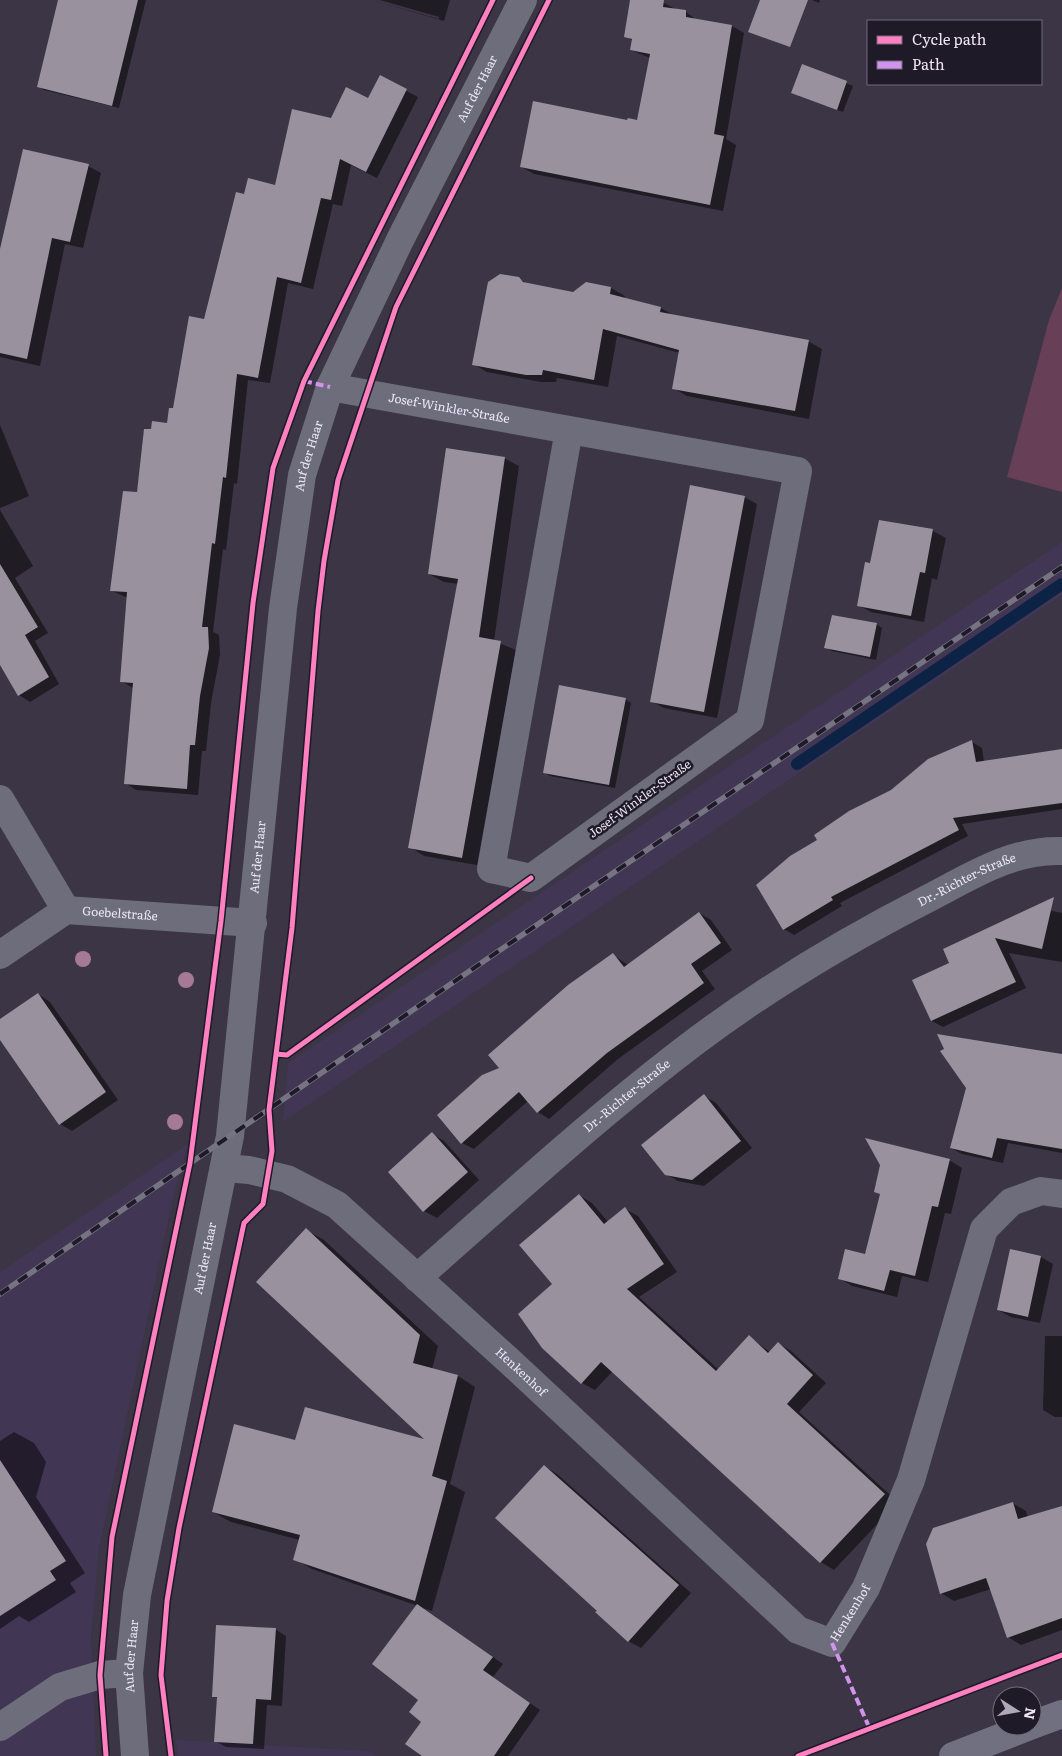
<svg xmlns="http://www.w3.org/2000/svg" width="1062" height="1756" viewBox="0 0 1062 1756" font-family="Literata,serif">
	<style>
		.built { fill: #423655 }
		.green { fill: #673f56 }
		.shadow { fill: #0007 }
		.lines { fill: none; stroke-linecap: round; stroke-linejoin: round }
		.stream { stroke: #0c2345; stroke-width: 12 }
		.building { fill: #99919e }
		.street { stroke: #6d6d7b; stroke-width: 28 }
		.secondary { stroke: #707080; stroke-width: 28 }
		.rail-casing { stroke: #767480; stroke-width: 5.5 }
		.rail { stroke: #1f1a27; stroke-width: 4; stroke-dasharray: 11; stroke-linecap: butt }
		.quiet { stroke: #d193ec; stroke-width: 4; stroke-dasharray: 8 4; stroke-linecap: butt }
		.cycleway-casing { stroke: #1f1a27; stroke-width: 8 }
		.cycleway { stroke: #ff80c0; stroke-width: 5 }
		.tree { fill: #a67997 }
		.labels { text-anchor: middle; stroke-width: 5; stroke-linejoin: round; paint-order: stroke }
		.street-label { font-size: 12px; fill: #ece6f7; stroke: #1f1a27 }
	</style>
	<rect width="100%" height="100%" fill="#3b3545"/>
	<path class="built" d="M1062 542V595L283 1122 288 1063Z
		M188 1144 172 1202 99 1548 91 1636 96 1756H0V1272Z
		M176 1740 369 1751 376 1756H178Z"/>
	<path class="green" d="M1062 288V492L1007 477 1049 320Z"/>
	<path class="shadow" d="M59 0H146L119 108 44 90 38 86Z
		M372 0 439 19V17L380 0H456H450L444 21Z
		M632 0 664 3 677 10 686 12 698 21 732 26 744 33 726 139 736 145 723 211 534 174 522 167 628 121H638L650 58 631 50 633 41 626 36Z
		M812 0H820L819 3Z
		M802 66 853 86 843 112 799 96Z
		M380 77 418 97 377 178 351 165 342 206 333 204 313 289 288 283 270 383 248 380 237 484 234 483 226 550 223 549 213 632 219 635 220 655 211 703 206 751H202L198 795 136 790 125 783 133 688 121 681 128 598 112 591 152 431 168 424 174 410 245 195 276 186 332 119 369 100Z
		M88 166 101 173 83 248 65 244 40 366 0 357V254Z
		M519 279 530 285 573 293 586 283 611 288 625 296 624 299 661 308 673 315 808 341 822 349 809 419 687 396 673 388 680 353 617 336 608 387 557 378 556 382H541L487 372 473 364Z
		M0 425 29 496 0 508Z
		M504 458 519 466 494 641 516 650 477 865 424 856 410 847 459 584 444 582 429 574Z
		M744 497 757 504 717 718 664 708 651 701Z
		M0 510 33 566 15 578 48 633 35 641 59 684 30 702 19 695 0 664Z
		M880 521 933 531 946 538 937 580 932 578 924 622 871 612 858 605 871 564Z
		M876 624 882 628 876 660 832 651 826 647Z
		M625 699 631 703 615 788 550 776 544 772Z
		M972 742 982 748 984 762 1062 750V809L962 824 968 836 840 903 842 906 794 935 784 929 892 791Z
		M1035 907 1062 913V962L1009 953 1026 988 943 1027 932 1021 950 963Z
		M699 913 711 920 732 950 702 971 715 989 618 1059 549 1119 538 1112 528 1101 474 1149 462 1143 501 1069 613 955 628 965Z
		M38 994 50 1002 118 1100 72 1131 60 1124 0 1038V1020Z
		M1062 1056V1153L1008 1143 1003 1163 962 1154 951 1148Z
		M704 1096 716 1103 752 1148 704 1186 678 1181 666 1174Z
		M432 1134 444 1141 479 1180 437 1218 424 1211Z
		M949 1160 962 1168 951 1214 945 1213 928 1282 902 1276 897 1297 852 1286 839 1278 866 1256 881 1195Z
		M579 1195 592 1203 608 1222 625 1209 638 1216 677 1272 639 1297 719 1370 749 1337 770 1352 778 1343 791 1351 826 1383 799 1412 898 1502 834 1570 821 1562 613 1371 595 1390 582 1383 554 1284Z
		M306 1230 324 1240 438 1346 432 1369 458 1376 475 1387 450 1484 465 1492 432 1611 423 1608 503 1664 493 1677 540 1710 508 1756H424L420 1699 418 1606 312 1569 295 1559 300 1540 231 1522 213 1512 296 1441H428Z
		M1041 1257 1053 1264 1040 1323 1011 1317 998 1310Z
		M1045 1336H1062V1417H1055L1043 1410Z
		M14 1432 34 1443 46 1462 36 1497 85 1573 70 1583 76 1592 29 1622 19 1616 0 1629V1441Z
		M544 1466 557 1474 691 1593 641 1648 628 1641 599 1611Z
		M1012 1503 1026 1511 1028 1518 1062 1509V1630L1021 1645 1008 1637 991 1589 954 1601 941 1593Z
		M275 1629 286 1636 282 1706 267 1705 264 1749 226 1747 215 1741 218 1699 214 1696Z"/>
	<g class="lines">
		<path class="stream" d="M797 764 1062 584"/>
	</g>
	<path class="building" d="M58 0H138L112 106 37 87Z
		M630 0H664L663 7 686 10V17L732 25 714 134 724 136 710 205 520 167 533 101 627 120 628 118 637 120 650 54 630 50 632 39 624 37Z
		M760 0H808L790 47 748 32Z
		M802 64 847 81 837 110 791 93Z
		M380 75 407 89 366 172 340 159 331 200 321 198 301 283 277 277 258 378 237 374 226 478 223 477 215 544 212 543 202 627H208L209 648 200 696 195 745H190L187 789 124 784 133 683 120 682 127 592 110 591 123 491 137 492 144 429H151L152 421 167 423 169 408H173L189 316 204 319 236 192 244 194 248 178 275 185 292 109 331 118 346 87 368 98Z
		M23 149 89 164 70 242 52 238 27 359 0 353V249Z
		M500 274 519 277 523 282 573 292 586 282 611 287 610 294 661 307 660 312 809 340 795 411 672 389 679 350 603 329 594 380 543 370 542 375H526L472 365 488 282Z
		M446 448 505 457 479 637 501 641 462 858 408 848 458 579 428 574Z
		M690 485 745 496 704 712 650 702Z
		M879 520 933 529 925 573 920 572 911 616 857 606 865 562 870 563Z
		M0 564 38 627 25 635 49 677 18 696 0 665Z
		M832 615 877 623 870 657 824 648Z
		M559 685 626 698 609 785 543 773Z
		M972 740 976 762 1062 749V803L953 818 959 830 831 897 833 900 783 930 756 885 790 856 817 840 814 835 849 811 891 790 928 759Z
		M1054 897 1042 949 995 938 1016 982 931 1021 912 980 949 963 943 949Z
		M699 912 721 943 691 964 704 983 607 1053 537 1113 519 1092 461 1144 437 1115 482 1075 499 1068 488 1055 568 985 613 953 624 967Z
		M38 993 106 1092 59 1125 0 1040V1019Z
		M937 1034 1062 1054V1149L997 1138 992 1158 950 1148 966 1088 940 1051 944 1049Z
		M704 1094 741 1141 692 1180 665 1175 641 1145Z
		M432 1132 468 1172 423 1212 388 1172Z
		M865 1138 950 1159 938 1207 932 1206 915 1276 890 1270 884 1291 838 1279 845 1249 865 1254 880 1194 874 1192 880 1165Z
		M579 1194 604 1224 625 1207 664 1264 627 1289 716 1371 749 1335 768 1353 778 1342 813 1375 787 1404 885 1494 820 1563 601 1362 581 1384 542 1348 518 1314 552 1284 519 1245Z
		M306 1228 420 1335 413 1363 458 1375 432 1476 447 1481 415 1601 293 1560 300 1535 212 1512 234 1424 295 1440 305 1407 424 1439 256 1282Z
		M1010 1249 1041 1256 1028 1317 997 1310Z
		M0 1460 66 1561 50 1571 56 1580 0 1616Z
		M544 1465 679 1585 628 1642 595 1612 597 1611 495 1518Z
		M1013 1502 1018 1519 1062 1506V1618L1007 1638 986 1578 940 1594 926 1544 933 1528Z
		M417 1604 493 1657 483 1670 530 1703 494 1756H422L405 1744 421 1722 409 1712 418 1700 372 1664Z
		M216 1625 276 1628 271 1700 256 1699 253 1744 214 1742 217 1697H212Z"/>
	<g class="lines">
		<g class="street">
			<path id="s1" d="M330 387 798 471 750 720 531 878 491 869 569 430"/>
			<path d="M0 799 66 910"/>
			<path id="s2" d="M0 955 66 910 253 923"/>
			<path id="s3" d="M225 1168 249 1170 287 1179 337 1205 506 1358 798 1630 832 1643 866 1588 911 1480 984 1229 1011 1202 1041 1191 1062 1194"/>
			<path id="s4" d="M417 1278C508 1198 598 1115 696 1041 768 987 847 940 927 899 970 877 1012 849 1062 851"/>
			<path d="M0 1727 60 1687 100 1675 129 1673"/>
			<path id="s5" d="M135 1756 129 1673 137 1595 230 1136 283 608 302 475 330 387 400 240 523 0"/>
		</g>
		<path class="secondary" d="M1032 1725 1062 1714
			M953 1756 1030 1726"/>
		<defs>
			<path id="rail" d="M0 1294 506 946 1062 567"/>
		</defs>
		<use href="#rail" class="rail-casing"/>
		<use href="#rail" class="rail"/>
		<path class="quiet" d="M304 381 330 387
			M832 1643 869 1727"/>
		<defs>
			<path id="cycleway" d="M276 1054 287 1055 531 878
				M106 1756 100 1675 112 1537 190 1163 221 921 253 603 273 468 304 381 493 0
				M171 1756 161 1675 167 1601 179 1528 244 1223 263 1204 272 1151 269 1110 292 928 318 611 324 561 338 480 396 307 549 0
				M798 1756 1062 1655"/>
		</defs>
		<use href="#cycleway" class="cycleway-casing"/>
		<use href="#cycleway" class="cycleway"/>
	</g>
	<g class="tree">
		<circle cx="83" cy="959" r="8"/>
		<circle cx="186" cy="980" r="8"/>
		<circle cx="175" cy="1122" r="8"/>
	</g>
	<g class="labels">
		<g class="street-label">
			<text dy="4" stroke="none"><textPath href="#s5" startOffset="1720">Auf der Haar</textPath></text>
			<text dy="4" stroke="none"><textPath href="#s1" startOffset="121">Josef-Winkler-Straße</textPath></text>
			<text dy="4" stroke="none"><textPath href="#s5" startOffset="1315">Auf der Haar</textPath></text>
			<text transform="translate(640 799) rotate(-36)" y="4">Josef-Winkler-Straße</text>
			<text dy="4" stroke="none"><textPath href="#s5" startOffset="910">Auf der Haar</textPath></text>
			<text dy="4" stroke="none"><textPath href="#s4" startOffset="682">Dr.-Richter-Straße</textPath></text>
			<text dy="4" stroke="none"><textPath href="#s2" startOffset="134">Goebelstraße</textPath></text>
			<text dy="4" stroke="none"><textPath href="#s4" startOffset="278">Dr.-Richter-Straße</textPath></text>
			<text dy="4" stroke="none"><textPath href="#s5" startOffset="505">Auf der Haar</textPath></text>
			<text dy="4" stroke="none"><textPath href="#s3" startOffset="368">Henkenhof</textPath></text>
			<text dy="4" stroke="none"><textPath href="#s3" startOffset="818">Henkenhof</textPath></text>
			<text dy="4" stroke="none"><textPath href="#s5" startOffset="100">Auf der Haar</textPath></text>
		</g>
	</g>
	<rect x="867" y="20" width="175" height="65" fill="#1f1a27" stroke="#716c7a"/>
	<rect x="877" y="36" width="25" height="8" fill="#ff80c0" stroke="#716c7a"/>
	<text x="912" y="45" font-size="15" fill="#ece6f7">Cycle path</text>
	<rect x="877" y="61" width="25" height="8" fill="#d193ec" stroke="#716c7a"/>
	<text x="912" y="70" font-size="15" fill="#ece6f7">Path</text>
	<g transform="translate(1017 1711) rotate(101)"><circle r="24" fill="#1f1a27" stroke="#716c7a"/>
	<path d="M0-4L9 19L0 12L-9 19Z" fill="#aea8b9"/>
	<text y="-8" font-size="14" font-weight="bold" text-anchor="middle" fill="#ece6f7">N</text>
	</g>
</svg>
